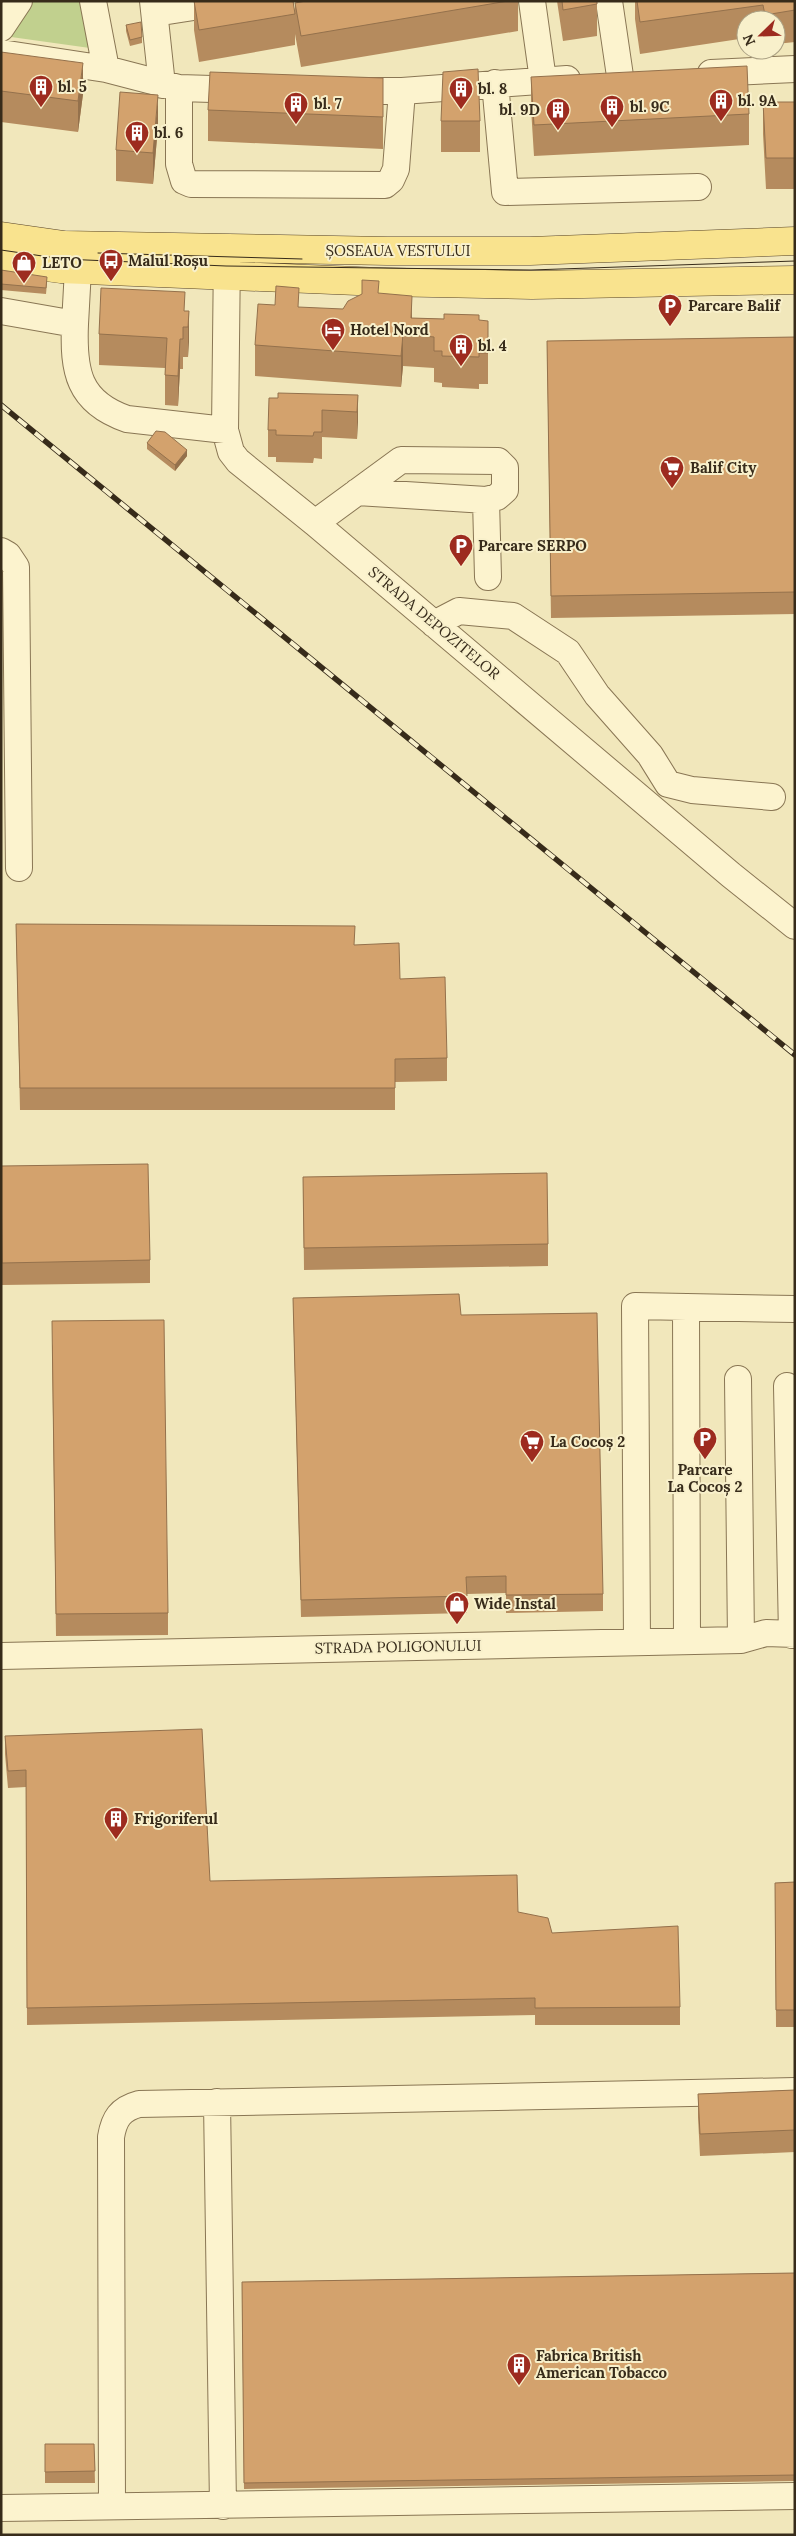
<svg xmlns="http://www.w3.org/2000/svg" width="796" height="2536" viewBox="0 0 796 2536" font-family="Lora,serif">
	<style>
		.green { fill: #c1d08e }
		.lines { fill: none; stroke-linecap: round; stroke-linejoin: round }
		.minor-casing { stroke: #897654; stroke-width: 28 }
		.major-casing { stroke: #564329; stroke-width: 29 }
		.minor { stroke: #fcf3ce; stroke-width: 26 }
		.major { stroke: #f9e38e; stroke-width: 28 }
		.tram { stroke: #372b1a; stroke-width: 1 }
		.rail-casing { stroke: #372b1a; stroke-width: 5.5 }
		.rail { stroke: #f8f0cb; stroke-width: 4; stroke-dasharray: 11; stroke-linecap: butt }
		.wall { fill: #b58b5e }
		.shaded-wall { fill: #94714c }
		.building { fill: #d3a26d; stroke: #94714c }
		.labels { text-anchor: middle; stroke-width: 4; stroke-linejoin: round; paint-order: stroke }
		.poi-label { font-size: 15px; font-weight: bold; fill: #372b1a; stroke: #f8f0cb; text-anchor: start }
		.street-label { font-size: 15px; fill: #372b1a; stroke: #f8f0cb }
	</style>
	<rect width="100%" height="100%" fill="#f1e7bb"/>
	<path class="green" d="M27 1H88L97 49 4 36Z"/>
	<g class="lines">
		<defs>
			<path id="minor" d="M93 1 106 69
				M153 1 162 85
				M532 1 543 80
				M609 1 620 76
				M155 13 232 1
				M1 28 19 1
				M1 53 106 69 179 88 245 90
				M711 73 795 69
				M495 83 505 192 698 187
				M179 88V164L184 181 191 184 385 185 391 180 396 169 402 91
				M349 91H402L567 79
				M227 254 225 430 231 452 238 461 315 523 731 875 795 926
				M1 311 75 324C73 371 78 402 127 419L225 430
				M75 324 78 269
				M357 492 486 500 488 577
				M315 523 401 460 498 461 505 468V490L497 497 486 500
				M1 551 8 555 16 567 19 868
				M434 624 459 611 513 616 568 652 597 695 650 755 668 784 692 790 772 797
				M686 1307 687 1641
				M738 1379 741 1640
				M787 1386 792 1635
				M637 1642 635 1306 795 1309
				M1 1656 741 1640 766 1633 795 1634
				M217 2102 223 2506
				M112 2506 111 2137C114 2119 120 2109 139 2104L795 2091
				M1 2508 795 2496"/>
			<path id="major" d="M1 236 64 245 387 251H530L795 241
				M1 261 61 269 381 282 532 285 795 280"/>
		</defs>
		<use href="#minor" class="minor-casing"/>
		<use href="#major" class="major-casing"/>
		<use href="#minor" class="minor"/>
		<use href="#major" class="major"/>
		<path class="tram" d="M1 250 63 259 226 266 531 270 795 261
			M98 253 302 259"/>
		<defs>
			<path id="rail" d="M1 405 795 1055"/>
		</defs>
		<use href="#rail" class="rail-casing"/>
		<use href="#rail" class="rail"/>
	</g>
	<path class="wall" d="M194 1H293L295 14V45L199 62 194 30Z
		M306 1H518V31L301 67 295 34V3Z
		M557 1H597V36L563 41Z
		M635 1H795V42L776 44V20H746V38L640 54 635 19Z
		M126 25 142 37V43L130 46 126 31Z
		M1 52 83 94 78 132 1 122Z
		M531 77 749 114V145L534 156 531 108Z
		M763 102H795V189H766L763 134Z
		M383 109V149L208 141V110Z
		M441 121H480V152H441Z
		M158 126 153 184 116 181V150Z
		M1 270 47 283 46 294 1 290Z
		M379 294 412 318 479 320 488 352V384H479V389L442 387V383L434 382V368L403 366 401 387 255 376V345Z
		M185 311H189L188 357H183V369H180L178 406 165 405V368L99 365V334Z
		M795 337V614L551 618 547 341Z
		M358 395 357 439 322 437V459L314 458 313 463 276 462V457H268V430L278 398Z
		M147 443 187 456 175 471 147 449Z
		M16 924 355 945 400 979 447 1058V1081L395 1082V1110H20Z
		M1 1166 150 1260V1283L2 1285Z
		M303 1177 548 1244V1266L304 1270Z
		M293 1298 461 1315 603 1594V1611L506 1613V1593L467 1594V1613L301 1617Z
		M52 1344 168 1613V1635L56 1636Z
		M5 1736 210 1881 518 1912 552 1933 680 2007V2025H535V2015L27 2025 26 1787 8 1788 5 1754Z
		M795 1882V2027H776L775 1883Z
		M795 2090V2152L700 2156 698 2117V2094Z
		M795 2273V2481L244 2489 242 2282Z
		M45 2444H94L95 2483H45Z"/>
	<path class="shaded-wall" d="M83 63V94L78 132V101Z
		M158 95V126L153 184V153Z
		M412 296V327L411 318Z
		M189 311V342L188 357V327Z
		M403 334V366L401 387V356Z
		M180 339V369L178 406V376Z
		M358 395V422L357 439V412Z
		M187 450V456L175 471V465Z"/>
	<path class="building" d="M194 1H293L295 14 199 30Z
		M306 1H508L301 36 295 3Z
		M562 1H597V4L563 10Z
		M637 1H795V10L765 15 763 5 640 22Z
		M141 22 142 37 130 40 126 25Z
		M1 52 83 63 78 101 1 91Z
		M747 66 749 114 534 125 531 77Z
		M478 69 480 121H441L443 72Z
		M210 72 383 78V117L208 110Z
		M120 92 158 95 153 153 116 150Z
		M763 102H795V158H766Z
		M1 270 47 277 46 288 1 284Z
		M362 280 379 281 378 293 412 296 411 318 444 319V314L479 315V320L488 321V353H479V357L442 356V351H434V337L403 334 401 356 255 345 258 304 275 305 276 286 299 288 298 307 343 309 348 301 362 294Z
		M101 288 185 292 184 311H189L188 327H183V339H180L178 376 165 375 167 338 99 334Z
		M795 337V592L551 596 547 341Z
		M278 393 358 395 357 412 322 410V432H314L313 436 276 435V430H268L269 398H278Z
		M156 431 165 432 187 450 175 465 147 443Z
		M16 924 355 926 354 945 399 943 400 979 445 977 447 1058 395 1059V1088H20Z
		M148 1164 150 1260 2 1263 1 1166Z
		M547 1173 548 1244 304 1248 303 1177Z
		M459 1294 461 1315 597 1313 603 1594 506 1595V1576L466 1577 467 1596 301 1600 293 1298Z
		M164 1320 168 1613 56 1614 52 1321Z
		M202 1729 210 1881 517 1875 518 1912 548 1918 552 1933 678 1926 680 2007 535 2008V1998L27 2008 26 1770 8 1771 5 1736Z
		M795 1882V2010H776L775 1883Z
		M795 2090V2130L700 2134 698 2094Z
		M795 2273V2475L244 2483 242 2282Z
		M45 2444H94L95 2471 45 2472Z"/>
	<defs>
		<symbol id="building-pin" viewBox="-11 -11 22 30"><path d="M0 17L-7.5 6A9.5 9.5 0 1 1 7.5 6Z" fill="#9d2b1f" stroke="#f8f0cb"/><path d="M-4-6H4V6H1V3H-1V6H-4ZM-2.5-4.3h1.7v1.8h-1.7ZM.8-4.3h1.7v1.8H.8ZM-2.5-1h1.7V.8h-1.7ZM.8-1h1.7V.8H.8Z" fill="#fff"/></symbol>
		<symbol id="bus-pin" viewBox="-11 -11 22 30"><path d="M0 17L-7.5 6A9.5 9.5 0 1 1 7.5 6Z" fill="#9d2b1f" stroke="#f8f0cb"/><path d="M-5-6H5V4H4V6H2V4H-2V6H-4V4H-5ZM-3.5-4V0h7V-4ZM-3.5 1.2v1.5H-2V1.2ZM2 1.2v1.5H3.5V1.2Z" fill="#fff"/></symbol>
		<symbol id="shop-pin" viewBox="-11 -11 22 30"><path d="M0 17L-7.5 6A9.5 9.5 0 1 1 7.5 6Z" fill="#9d2b1f" stroke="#f8f0cb"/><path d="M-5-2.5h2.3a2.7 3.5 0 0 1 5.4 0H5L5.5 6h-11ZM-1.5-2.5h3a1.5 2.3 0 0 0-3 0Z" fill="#fff"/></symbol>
		<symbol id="parking-pin" viewBox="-11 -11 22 30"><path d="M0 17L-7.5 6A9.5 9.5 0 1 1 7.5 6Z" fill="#9d2b1f" stroke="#f8f0cb"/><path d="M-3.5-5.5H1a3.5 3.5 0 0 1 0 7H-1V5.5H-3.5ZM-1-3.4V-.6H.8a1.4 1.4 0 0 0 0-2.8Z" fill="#fff"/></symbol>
		<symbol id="hotel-pin" viewBox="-11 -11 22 30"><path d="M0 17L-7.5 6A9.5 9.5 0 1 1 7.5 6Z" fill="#9d2b1f" stroke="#f8f0cb"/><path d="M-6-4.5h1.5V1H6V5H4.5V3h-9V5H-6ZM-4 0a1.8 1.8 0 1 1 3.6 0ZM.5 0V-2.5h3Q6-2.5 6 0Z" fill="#fff"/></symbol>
		<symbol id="supermarket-pin" viewBox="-11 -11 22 30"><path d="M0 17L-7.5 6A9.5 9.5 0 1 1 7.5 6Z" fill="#9d2b1f" stroke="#f8f0cb"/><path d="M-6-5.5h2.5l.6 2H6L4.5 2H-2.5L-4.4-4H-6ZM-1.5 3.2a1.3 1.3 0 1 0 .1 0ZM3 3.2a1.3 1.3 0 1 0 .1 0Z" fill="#fff"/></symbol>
	</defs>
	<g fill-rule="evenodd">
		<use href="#building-pin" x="27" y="73" width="28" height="38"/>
		<use href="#building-pin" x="447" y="75" width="28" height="38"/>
		<use href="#building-pin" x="707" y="87" width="28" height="38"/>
		<use href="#building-pin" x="282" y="90" width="28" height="38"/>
		<use href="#building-pin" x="598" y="93" width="28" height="38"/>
		<use href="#building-pin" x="544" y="96" width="28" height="38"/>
		<use href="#building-pin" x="123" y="119" width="28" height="38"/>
		<use href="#bus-pin" x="97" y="247" width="28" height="38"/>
		<use href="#shop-pin" x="10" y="249" width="28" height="38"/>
		<use href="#parking-pin" x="656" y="292" width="28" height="38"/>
		<use href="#hotel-pin" x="319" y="316" width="28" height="38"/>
		<use href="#building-pin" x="447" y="332" width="28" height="38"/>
		<use href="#supermarket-pin" x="658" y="454" width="28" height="38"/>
		<use href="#parking-pin" x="447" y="532" width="28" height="38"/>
		<use href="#parking-pin" x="691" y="1425" width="28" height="38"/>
		<use href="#supermarket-pin" x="518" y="1428" width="28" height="38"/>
		<use href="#shop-pin" x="443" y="1590" width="28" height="38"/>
		<use href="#building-pin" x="102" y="1805" width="28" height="38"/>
		<use href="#building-pin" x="505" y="2351" width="28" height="38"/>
	</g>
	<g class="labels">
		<g class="poi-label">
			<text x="58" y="92">bl. 5</text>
			<text x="478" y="94">bl. 8</text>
			<text x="738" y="106">bl. 9A</text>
			<text x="314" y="109">bl. 7</text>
			<text x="630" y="112">bl. 9C</text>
			<text x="540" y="115" text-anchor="end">bl. 9D</text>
			<text x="154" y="138">bl. 6</text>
			<text x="128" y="266">Malul Roșu</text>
			<text x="42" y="268">LETO</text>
			<text x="688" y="311">Parcare Balif</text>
			<text x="350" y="335">Hotel Nord</text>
			<text x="478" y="351">bl. 4</text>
			<text x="690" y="473">Balif City</text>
			<text x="478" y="551">Parcare SERPO</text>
			<text x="550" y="1447">La Cocoș 2</text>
			<text x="705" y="1475" text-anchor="middle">Parcare<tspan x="705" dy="17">La Cocoș 2</tspan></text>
			<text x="474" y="1609">Wide Instal</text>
			<text x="134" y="1824">Frigoriferul</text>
			<text x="536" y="2361">Fabrica British<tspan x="536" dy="17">American Tobacco</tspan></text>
		</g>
		<g class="street-label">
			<text x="398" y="256">ȘOSEAUA VESTULUI</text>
			<text transform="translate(434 623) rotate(40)" y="5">STRADA DEPOZITELOR</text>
			<text transform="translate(398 1647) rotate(-1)" y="5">STRADA POLIGONULUI</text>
		</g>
	</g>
	<rect width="796" height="2536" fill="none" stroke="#372b1a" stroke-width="5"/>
	<g transform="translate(761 35) rotate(247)"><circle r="24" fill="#f8f0cb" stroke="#aba184"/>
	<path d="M0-4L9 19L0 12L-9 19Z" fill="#9d2b1f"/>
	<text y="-8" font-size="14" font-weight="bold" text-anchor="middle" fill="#372b1a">N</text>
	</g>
</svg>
